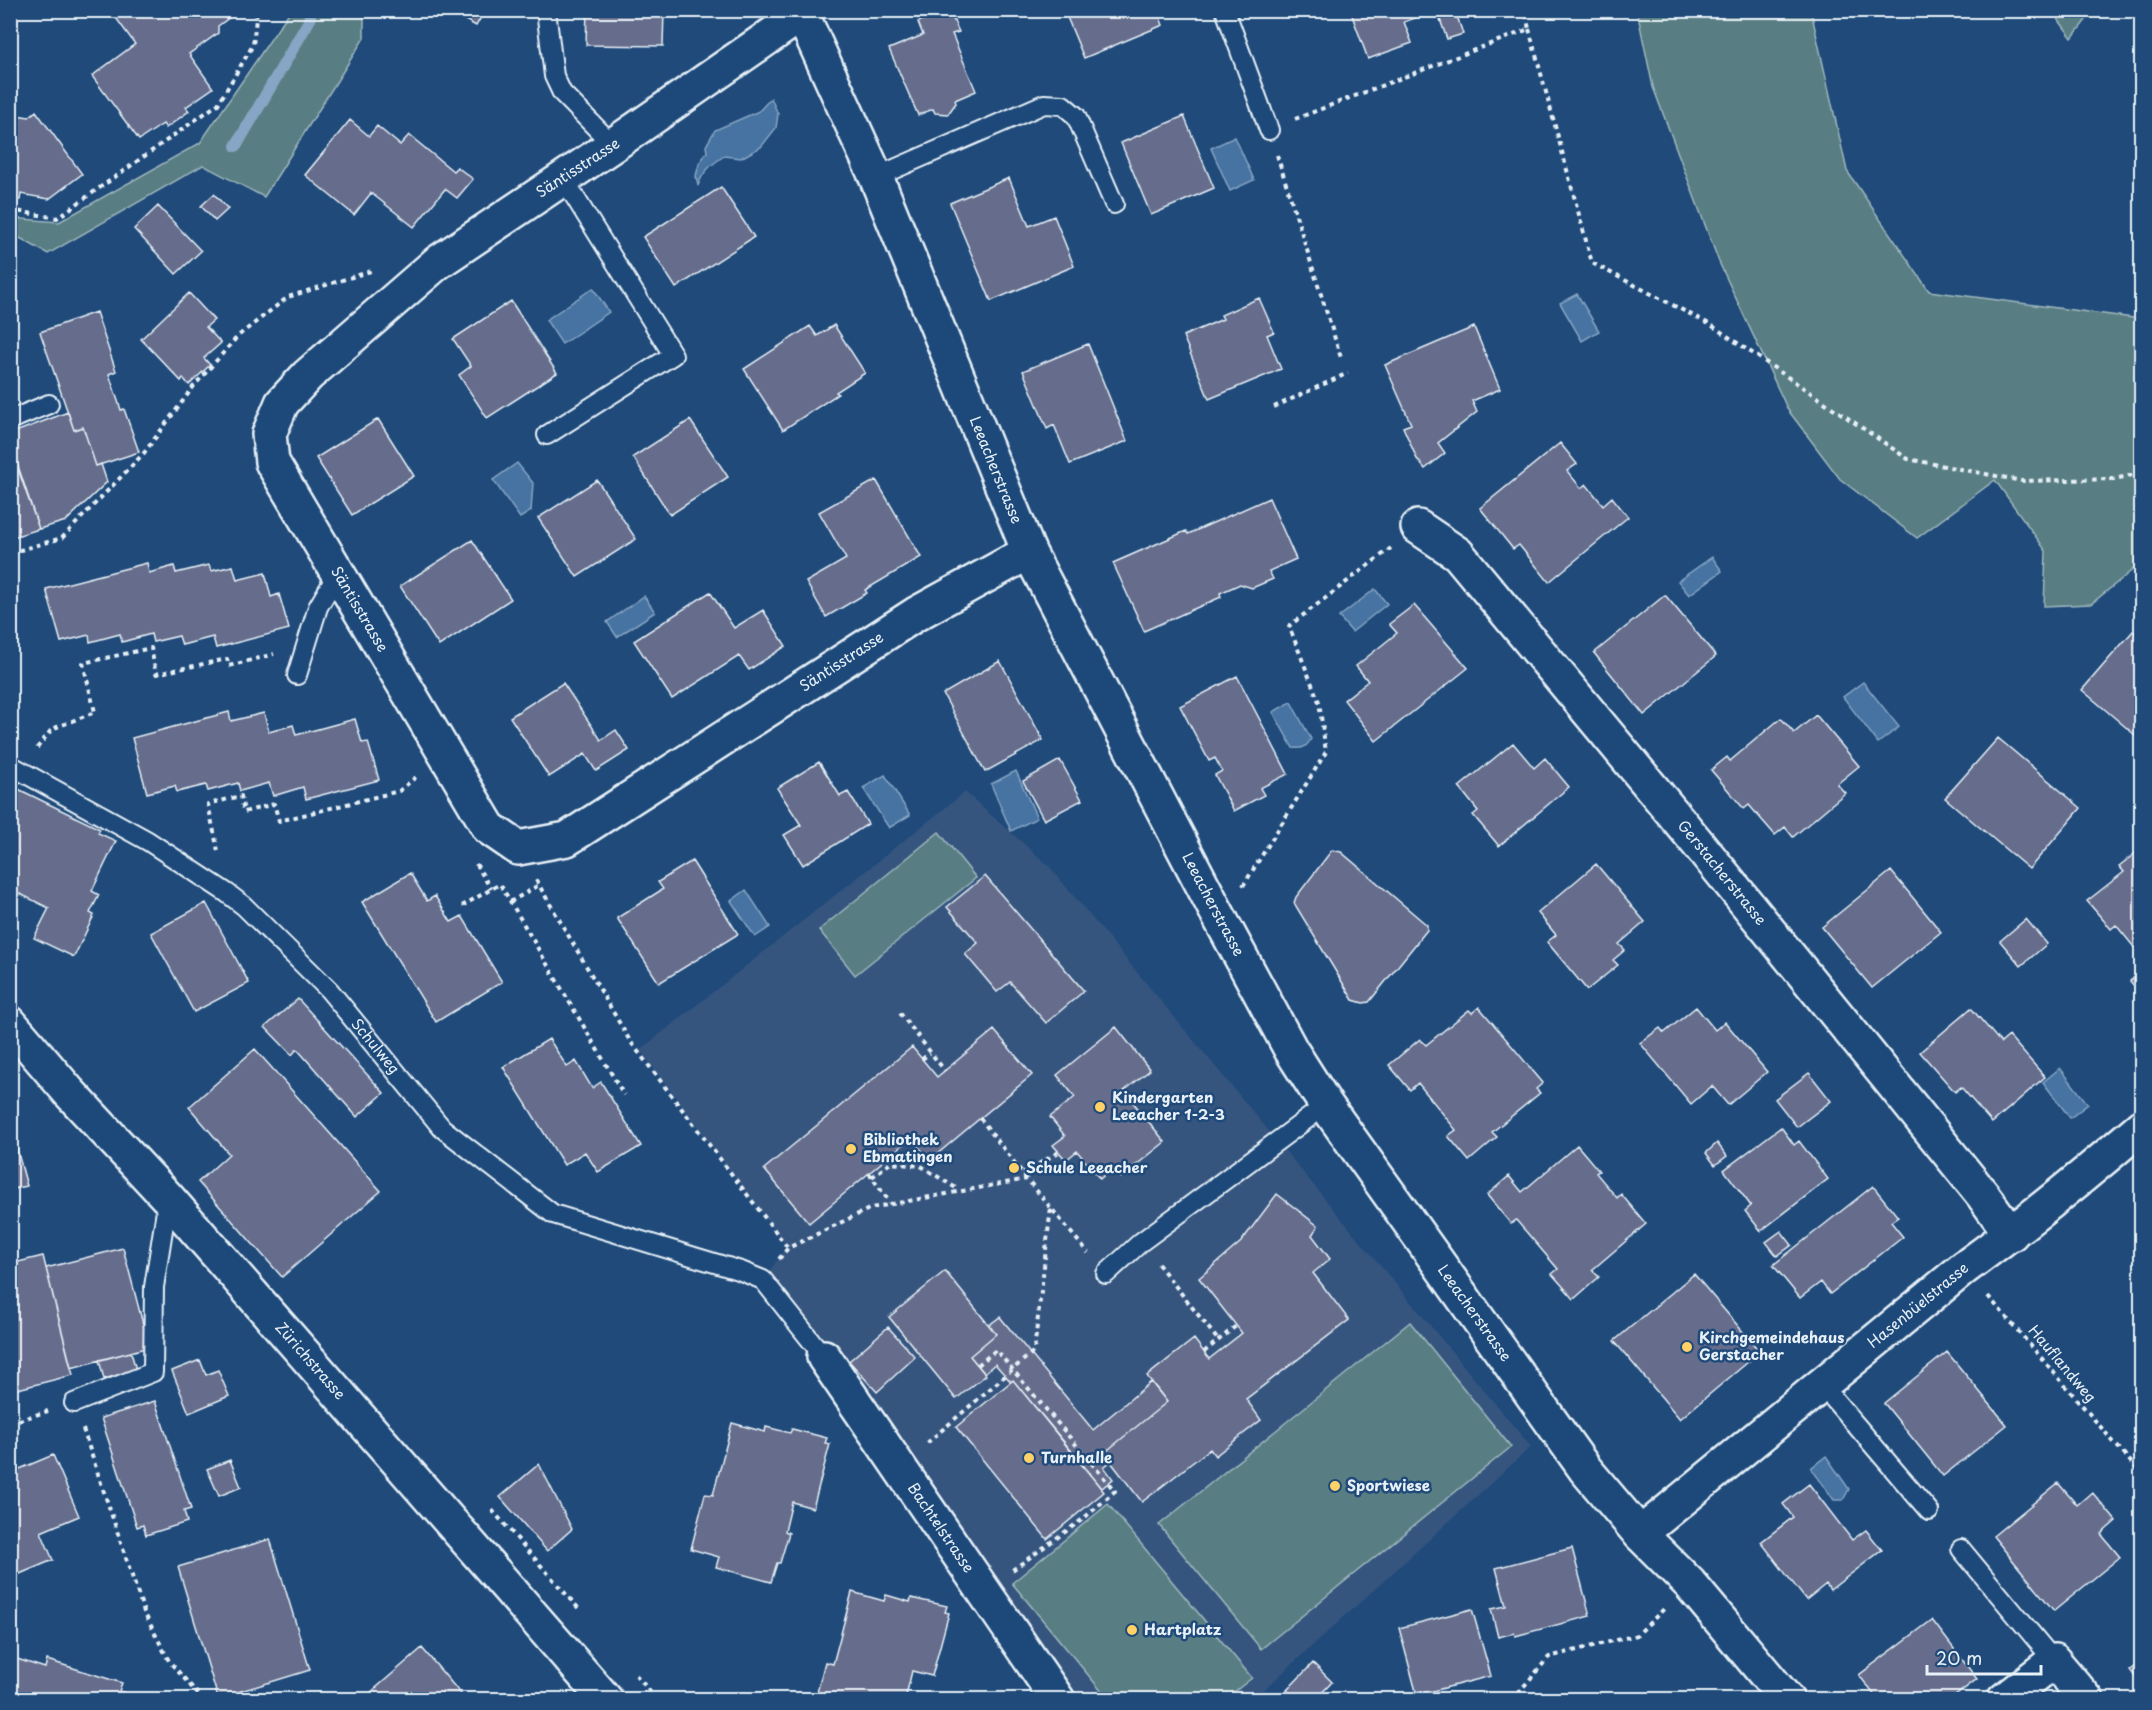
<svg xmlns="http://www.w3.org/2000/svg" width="2152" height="1710" viewBox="0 0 2152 1710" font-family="'Playpen Sans',sans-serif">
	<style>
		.built { fill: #34547f }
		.green { fill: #597e83; stroke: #a0b8be; stroke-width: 1.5 }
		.water { fill: #4773a2; stroke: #87a5c4; stroke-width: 1.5 }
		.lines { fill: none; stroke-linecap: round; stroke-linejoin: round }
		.stream { stroke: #87a5c4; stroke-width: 12 }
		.building { fill: #666d8c; stroke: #e8f1f8; stroke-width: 1.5 }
		.lane-casing { stroke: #e8f1f8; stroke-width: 22 }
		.street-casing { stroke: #e8f1f8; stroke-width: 38 }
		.secondary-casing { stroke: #e8f1f8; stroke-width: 38 }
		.path { stroke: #e8f1f8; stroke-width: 4; stroke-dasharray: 4.5 4.5; stroke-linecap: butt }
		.lane { stroke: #1f4a7a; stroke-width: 18 }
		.street { stroke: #1f4a7a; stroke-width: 33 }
		.secondary { stroke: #1f4a7a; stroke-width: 33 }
		.poi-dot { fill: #ffd166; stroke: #1f4a7a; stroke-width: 2 }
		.labels { text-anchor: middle; stroke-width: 5; stroke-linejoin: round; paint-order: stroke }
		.street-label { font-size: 15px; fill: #e8f1f8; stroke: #1f4a7a }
		.poi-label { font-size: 15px; font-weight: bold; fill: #e8f1f8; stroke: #1f4a7a; text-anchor: start }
	</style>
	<rect width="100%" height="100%" fill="#1f4a7a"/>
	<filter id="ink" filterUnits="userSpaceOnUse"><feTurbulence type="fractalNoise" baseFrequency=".0167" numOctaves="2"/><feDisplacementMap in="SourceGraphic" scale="12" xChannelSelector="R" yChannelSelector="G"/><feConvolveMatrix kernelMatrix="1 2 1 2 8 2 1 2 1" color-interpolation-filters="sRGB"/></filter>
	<g filter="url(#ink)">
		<path class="built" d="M965 792 1049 866 1531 1447 1254 1699H1058L763 1280 787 1247 640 1050Z"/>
		<path class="green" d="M290 11H364V38L264 197 203 165 48 254 11 233V218L59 222 200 143Z
			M1637 11H1811L1847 171 1929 291 2141 319V563L2091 604 2044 606 2046 551 1995 480 1917 538 1840 479 1788 410 1719 262 1653 87Z
			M2052 11H2093L2072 38Z
			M939 832 976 878 855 975 819 930Z
			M1410 1322 1511 1447 1261 1649 1159 1525Z
			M1108 1504 1252 1678 1225 1699H1108L1012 1583Z"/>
		<path class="water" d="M771 98 778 114 776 128 761 147 741 158 724 156C712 164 702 172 698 186L696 176 699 164 707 152 706 146 715 130 759 111Z
			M1235 137 1254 180 1230 191 1211 148Z
			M593 288 609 312 562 344 546 320Z
			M1577 294 1599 331 1582 341 1560 303Z
			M517 463 533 483 531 511 520 518 493 480Z
			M1712 557 1722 571 1689 595 1678 581Z
			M1375 589 1387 604 1352 632 1339 617Z
			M644 596 655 612 617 637 607 622Z
			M1863 682 1899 727 1878 743 1843 697Z
			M1291 702 1311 739C1306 748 1302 749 1293 748L1273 712Z
			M1016 771 1037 818 1011 831 991 784Z
			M885 775 910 815 889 828 863 788Z
			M746 890 770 927 755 937 731 901Z
			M2060 1068 2088 1104 2070 1118 2043 1082Z
			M1826 1456 1849 1489 1843 1500H1834L1811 1468Z"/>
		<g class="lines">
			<path class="stream" d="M236 146 309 21 311 10"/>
		</g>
		<path class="building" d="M231 10 230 17 218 26V33L189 54 213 88 186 107 189 111 166 128 163 124 139 140 92 76 135 44 111 11Z
			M447 10H485L476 26Z
			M587 10H664L663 46 586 45Z
			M946 10H949L959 32 952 34 976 91 955 100 956 103 948 114 935 113 933 109 918 115 889 49 923 35 918 22Z
			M1064 10H1157L1163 25 1084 58Z
			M1350 10H1433L1434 11 1404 22 1412 43 1368 59Z
			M1455 10 1463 34 1447 39 1437 11Z
			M36 111 82 174 49 199 21 194 20 200 10 199V114L29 117Z
			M1184 116 1214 188 1151 215 1121 143Z
			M350 120 369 136 377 126 400 145 409 135 453 171 457 167 473 179 457 198 445 189 414 227 371 193 354 215 305 175Z
			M1009 178 1029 226 1054 216 1074 266 991 301 950 203Z
			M721 187 754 237 676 288 643 237Z
			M214 194 228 209 215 221 201 206Z
			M158 206 201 251 176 274 134 229Z
			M189 293 214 320 206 327 221 343 204 358 210 365 189 385 183 378 181 381 141 339Z
			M1259 298 1274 332 1267 335 1281 369 1209 399 1183 336 1223 319 1221 315Z
			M511 301 557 373 487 418 459 375 471 366 453 339Z
			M96 312 116 371 109 374 121 410 124 409 139 452 96 466 83 427 74 430 40 332Z
			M834 325 865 373 836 392 838 394 783 430 744 369 810 326 817 336Z
			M1474 327 1500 389 1472 401 1477 412 1438 443 1445 453 1425 469 1417 459 1403 427 1411 424 1385 365Z
			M1088 344 1127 441 1070 464 1054 425 1047 429 1023 371Z
			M68 412 74 430 83 427 96 466 101 464 107 482 66 521 39 529 10 442V434Z
			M378 419 414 476 352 515 316 458Z
			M690 420 728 477 670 515 633 457Z
			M1560 443 1577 464 1567 471 1581 488 1586 484 1603 505 1612 497 1628 517 1549 582 1519 545 1513 549 1480 508Z
			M10 446 39 529 10 538Z
			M597 480 636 539 577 577 538 518Z
			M876 480 921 557 865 590 867 593 826 617 806 582 846 559 819 512Z
			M1269 498 1296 559 1269 571 1273 579 1252 588 1240 584 1220 593 1221 597 1144 631 1113 563 1186 531 1188 534Z
			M472 540 511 599 439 646 400 586Z
			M147 563 149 573 174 566 176 573 209 565 211 571 233 566 237 580 265 573 271 597 279 594 289 629 216 648 213 637 182 645 179 636 153 642 151 634 122 642 120 634 90 642 89 635 61 642 46 589Z
			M710 592 734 628 763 610 786 646 749 670 739 656 672 699 634 641Z
			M1665 595 1716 656 1644 715 1594 653Z
			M1414 605 1468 668 1376 741 1344 700 1368 681 1356 666 1397 633 1389 624Z
			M2133 631 2142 638V741L2082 690Z
			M1000 661 1043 740 985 772 943 694Z
			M1237 676 1288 774 1260 788 1264 795 1234 811 1215 775 1222 771 1215 758 1209 761 1180 706Z
			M563 683 601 740 616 730 629 750 596 771 585 754 549 777 510 717Z
			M229 712 231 721 264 713 269 732 293 725 296 735 355 719 362 743 368 742 379 780 306 799 303 787 273 796 269 783 240 791 238 783 208 791 206 785 177 792 175 786 147 793 132 738Z
			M1816 715 1859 766 1837 784 1845 793 1793 837 1785 827 1775 835 1749 805 1744 809 1711 770 1727 757 1730 761 1781 718 1794 733Z
			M1998 738 2081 808 2029 869 1945 798Z
			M1513 743 1534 768 1545 758 1569 787 1499 846 1473 815 1478 811 1459 787Z
			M1060 760 1082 800 1044 820 1023 781Z
			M819 762 840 796 848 792 868 824 803 865 784 835 801 825 777 788Z
			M10 785 100 829 98 833 116 841 92 891 99 895 90 913 94 915 74 957 34 938 49 908 10 889Z
			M2142 848V949L2138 952 2116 925 2111 929 2087 901 2124 872 2119 866Z
			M1332 850 1341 852 1427 925V930L1369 1002 1363 1003 1353 1000 1294 903 1296 897Z
			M692 861 738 934 659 983 617 918 663 889 658 882Z
			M1596 864 1645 922 1619 944 1625 950 1613 960 1618 965 1587 990 1547 942 1556 935 1538 913Z
			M1891 871 1941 932 1872 988 1822 927Z
			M410 873 427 901 435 896 451 922 462 916 502 982 436 1022 362 902Z
			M985 876 1084 991 1046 1023 1010 982 997 992 965 954 978 943 947 907Z
			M206 903 249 983 194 1012 151 933Z
			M2026 919 2047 944 2021 966 2000 941Z
			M2142 971V995L2130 981Z
			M298 999 384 1093 357 1117 297 1049 292 1055 265 1027Z
			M1479 1007 1543 1083 1536 1089 1540 1093 1492 1132 1497 1137 1469 1161 1448 1136 1456 1130 1418 1083 1410 1090 1389 1065 1420 1039 1426 1045 1469 1010 1472 1013Z
			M1696 1007 1715 1030 1725 1022 1767 1072 1728 1105 1712 1086 1691 1104 1640 1043 1660 1028 1664 1033Z
			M1971 1008 2001 1043 2009 1036 2045 1077 1992 1123 1961 1087 1955 1092 1920 1052Z
			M1116 1027 1150 1070 1124 1091 1165 1142 1120 1178 1112 1168 1100 1179 1077 1151 1066 1160 1053 1145 1065 1136 1050 1117 1075 1097 1057 1075Z
			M994 1030 1032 1075 930 1160 911 1138 809 1223 764 1169 912 1047 937 1077Z
			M549 1039 567 1067 576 1061 592 1088 601 1082 641 1146 598 1172 585 1152 564 1165 503 1067Z
			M255 1049 381 1191 282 1277 198 1182 229 1154 189 1107Z
			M1809 1073 1831 1101 1797 1127 1775 1099Z
			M10 1124 27 1186 10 1190Z
			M1781 1127 1794 1145 1799 1141 1828 1179 1761 1231 1745 1211 1751 1206 1724 1170Z
			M1717 1143 1727 1156 1715 1165 1706 1153Z
			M1577 1145 1599 1171 1596 1173 1617 1198 1621 1194 1646 1224 1592 1270 1599 1277 1574 1299 1552 1274 1558 1269 1516 1220 1511 1224 1487 1195 1509 1176 1522 1192Z
			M1873 1186 1898 1217 1891 1222 1903 1237 1830 1294 1821 1282 1800 1298 1773 1265Z
			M1277 1194 1318 1226 1312 1235 1330 1259 1313 1273 1349 1320 1246 1399 1261 1420 1215 1456 1210 1449 1142 1502 1104 1453 1167 1402 1147 1376 1194 1339 1209 1359 1242 1333 1199 1278 1241 1242Z
			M1781 1231 1792 1245 1777 1256 1766 1242Z
			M123 1248 149 1347 71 1368 46 1268Z
			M43 1256 73 1375 10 1391V1264Z
			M945 1271 996 1334 970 1356 986 1375 956 1399 889 1317Z
			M1694 1274 1760 1352 1680 1419 1614 1341Z
			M1000 1317 1093 1430 1151 1382 1167 1402 1104 1453 1111 1461 1104 1467 1113 1479 1102 1488 1013 1380 1011 1382 995 1364 984 1373 970 1356 996 1334 989 1325Z
			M888 1327 915 1357 877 1392 849 1361Z
			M131 1352 136 1370 104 1379 99 1360Z
			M1947 1352 2007 1425 1943 1476 1884 1403Z
			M200 1360 206 1375 218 1370 229 1396 189 1413 172 1371Z
			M1013 1380 1104 1492 1047 1539 956 1427Z
			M155 1401 191 1509 184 1511 187 1522 146 1535 143 1525 137 1527 101 1418Z
			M732 1423 765 1432 766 1427 790 1433 792 1429 827 1438 825 1443 830 1444 813 1508 792 1502 785 1531 789 1533 780 1563H777L771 1582 716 1567 719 1557 691 1549 705 1494 713 1495Z
			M53 1455 79 1516 41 1532 53 1560 10 1578V1473Z
			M230 1460 241 1487 219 1496 207 1469Z
			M539 1464 572 1529 547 1551 500 1497Z
			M2058 1483 2077 1505 2092 1492 2116 1521 2101 1534 2120 1557 2054 1611 1993 1536Z
			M1809 1484 1852 1540 1866 1530 1882 1550 1830 1590 1826 1584 1806 1600 1761 1542 1793 1517 1783 1504Z
			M270 1539 310 1670 218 1698 178 1567Z
			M1572 1548 1590 1616 1515 1636 1514 1633 1498 1637 1491 1609 1506 1606 1496 1568Z
			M852 1592 884 1601 886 1595 910 1602 911 1598 947 1606 945 1612 949 1613 932 1676 912 1671 905 1700H815L825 1662 833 1664Z
			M1472 1609 1491 1676 1417 1695 1399 1628Z
			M1932 1620 1977 1679 1950 1700H1878L1859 1675Z
			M422 1648 466 1700H362Z
			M17 1659 45 1668 47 1660 122 1683 119 1691 145 1700H10V1680Z
			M2142 1661V1686L2130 1670Z
			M1313 1663 1332 1682 1315 1700H1297L1287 1690Z"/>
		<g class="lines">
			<defs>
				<g id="lane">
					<path d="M546 10 554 76 562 93 613 145"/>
					<path d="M1225 10 1269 130"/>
					<path d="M876 177 1044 104 1063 105 1076 116 1114 204"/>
					<path d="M10 420 49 404"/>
					<path d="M547 435 673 355 563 178"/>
					<path d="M297 675 318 607 338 573"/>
					<path id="s1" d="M10 765 148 841 227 893 244 906 329 990 442 1128 553 1214 741 1271 763 1280 824 1357"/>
					<path d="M1106 1274 1141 1242 1326 1105"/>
					<path d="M1821 1384 1929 1511"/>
					<path d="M74 1403 153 1372 154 1287 168 1198"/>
					<path d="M1961 1549 2054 1661"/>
				</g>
				<g id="street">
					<path id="s2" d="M800 10 876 177 1029 552 1216 911 1291 1050 1326 1105 1585 1469 1640 1534 1690 1584 1787 1700"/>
					<path id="s3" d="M802 14 613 145 437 263 308 375 282 403 269 434 272 462 489 828 518 848 567 839 916 614 1029 552"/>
					<path id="s4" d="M1418 527 1458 554 1705 852 1982 1194 2011 1234"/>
					<path id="s5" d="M824 1357 1058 1700"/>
					<path id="s6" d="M1640 1534 1964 1268C2026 1223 2084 1176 2142 1126"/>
					<path d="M2004 1700 2054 1661 2087 1700"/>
				</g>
				<g id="secondary">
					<path id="s7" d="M10 1023 69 1092 168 1198 606 1700"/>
				</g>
			</defs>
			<use href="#lane" class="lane-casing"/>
			<use href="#street" class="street-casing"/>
			<use href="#secondary" class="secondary-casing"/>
			<path class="path" d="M1529 29 1592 263 1711 325 1908 459 2022 481 2114 479 2142 473
				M1295 119 1529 29 1525 10
				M1277 155 1342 361
				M10 210 57 218 218 104 253 45 257 10
				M1274 407 1348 373
				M10 553 62 538 144 453 194 386 238 336 288 297 371 271
				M37 748 52 729 95 712 83 663 151 648 156 674 227 659 229 666 274 654
				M218 851 208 804 241 796 244 812 274 804 279 821 399 791 416 777
				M476 864 491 889
				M536 880 630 1041 788 1248
				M1243 886 1326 752 1319 702 1289 626 1391 548
				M510 902 539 885
				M462 906 500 884 624 1095
				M900 1013 945 1071
				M922 1059 930 1053
				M980 1118 1027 1179
				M869 1173 891 1204
				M1023 1173 1059 1152
				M872 1177 890 1163 921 1166 959 1190
				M779 1259 788 1248 871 1208 1027 1179 1088 1253
				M1158 1264 1218 1340
				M1988 1296 2142 1475
				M1204 1352 1236 1326
				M978 1365 996 1350 1115 1491 1083 1519 1011 1571
				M10 1423 48 1411
				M83 1429 144 1612 169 1661 203 1700
				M927 1443 1034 1351 1051 1207
				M492 1510 580 1610
				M636 1675 657 1700
				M1512 1700 1549 1657 1637 1635 1665 1608"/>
			<use href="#lane" class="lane"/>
			<use href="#street" class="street"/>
			<use href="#secondary" class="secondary"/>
		</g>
	</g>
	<g class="poi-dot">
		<circle cx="1100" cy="1107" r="6"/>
		<circle cx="851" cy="1149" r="6"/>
		<circle cx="1014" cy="1168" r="6"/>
		<circle cx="1687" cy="1347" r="6"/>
		<circle cx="1029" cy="1458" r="6"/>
		<circle cx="1335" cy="1486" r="6"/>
		<circle cx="1132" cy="1630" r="6"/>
	</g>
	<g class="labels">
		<g class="street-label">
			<text transform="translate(578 168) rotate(-33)" y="5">Säntisstrasse</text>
			<text dy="5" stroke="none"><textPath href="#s2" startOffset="500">Leeacherstrasse</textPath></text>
			<text dy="5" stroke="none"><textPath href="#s3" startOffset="884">Säntisstrasse</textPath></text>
			<text dy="5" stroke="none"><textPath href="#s3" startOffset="1550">Säntisstrasse</textPath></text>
			<text dy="5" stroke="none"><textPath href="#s4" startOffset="462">Gerstacherstrasse</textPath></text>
			<text dy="5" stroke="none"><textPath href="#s2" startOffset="986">Leeacherstrasse</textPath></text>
			<text dy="5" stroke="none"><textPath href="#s1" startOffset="466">Schulweg</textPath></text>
			<text dy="5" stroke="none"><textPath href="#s6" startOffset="360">Hasenbüelstrasse</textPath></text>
			<text dy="5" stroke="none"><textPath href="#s2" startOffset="1472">Leeacherstrasse</textPath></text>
			<text dy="5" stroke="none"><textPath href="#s7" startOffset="452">Zürichstrasse</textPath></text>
			<text transform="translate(2062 1364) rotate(50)" y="5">Hauflandweg</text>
			<text dy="5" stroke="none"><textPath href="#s5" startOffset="207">Bachtelstrasse</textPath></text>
		</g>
		<g class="poi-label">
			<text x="1112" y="1103">Kindergarten<tspan x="1112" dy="17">Leeacher 1-2-3</tspan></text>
			<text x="863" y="1145">Bibliothek<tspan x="863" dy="17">Ebmatingen</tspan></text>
			<text x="1026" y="1173">Schule Leeacher</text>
			<text x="1699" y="1343">Kirchgemeindehaus<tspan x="1699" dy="17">Gerstacher</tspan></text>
			<text x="1041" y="1463">Turnhalle</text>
			<text x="1347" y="1491">Sportwiese</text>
			<text x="1144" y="1635">Hartplatz</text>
		</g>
	</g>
	<rect width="2152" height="1710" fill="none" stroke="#1f4a7a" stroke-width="36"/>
	<rect x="18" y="18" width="2116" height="1674" fill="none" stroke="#e8f1f8" stroke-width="2" filter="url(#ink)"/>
	<path d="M1927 1665v9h114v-9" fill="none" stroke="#e8f1f8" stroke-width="3"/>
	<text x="1936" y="1665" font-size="18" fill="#e8f1f8" stroke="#1f4a7a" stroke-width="4.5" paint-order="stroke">20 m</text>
</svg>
